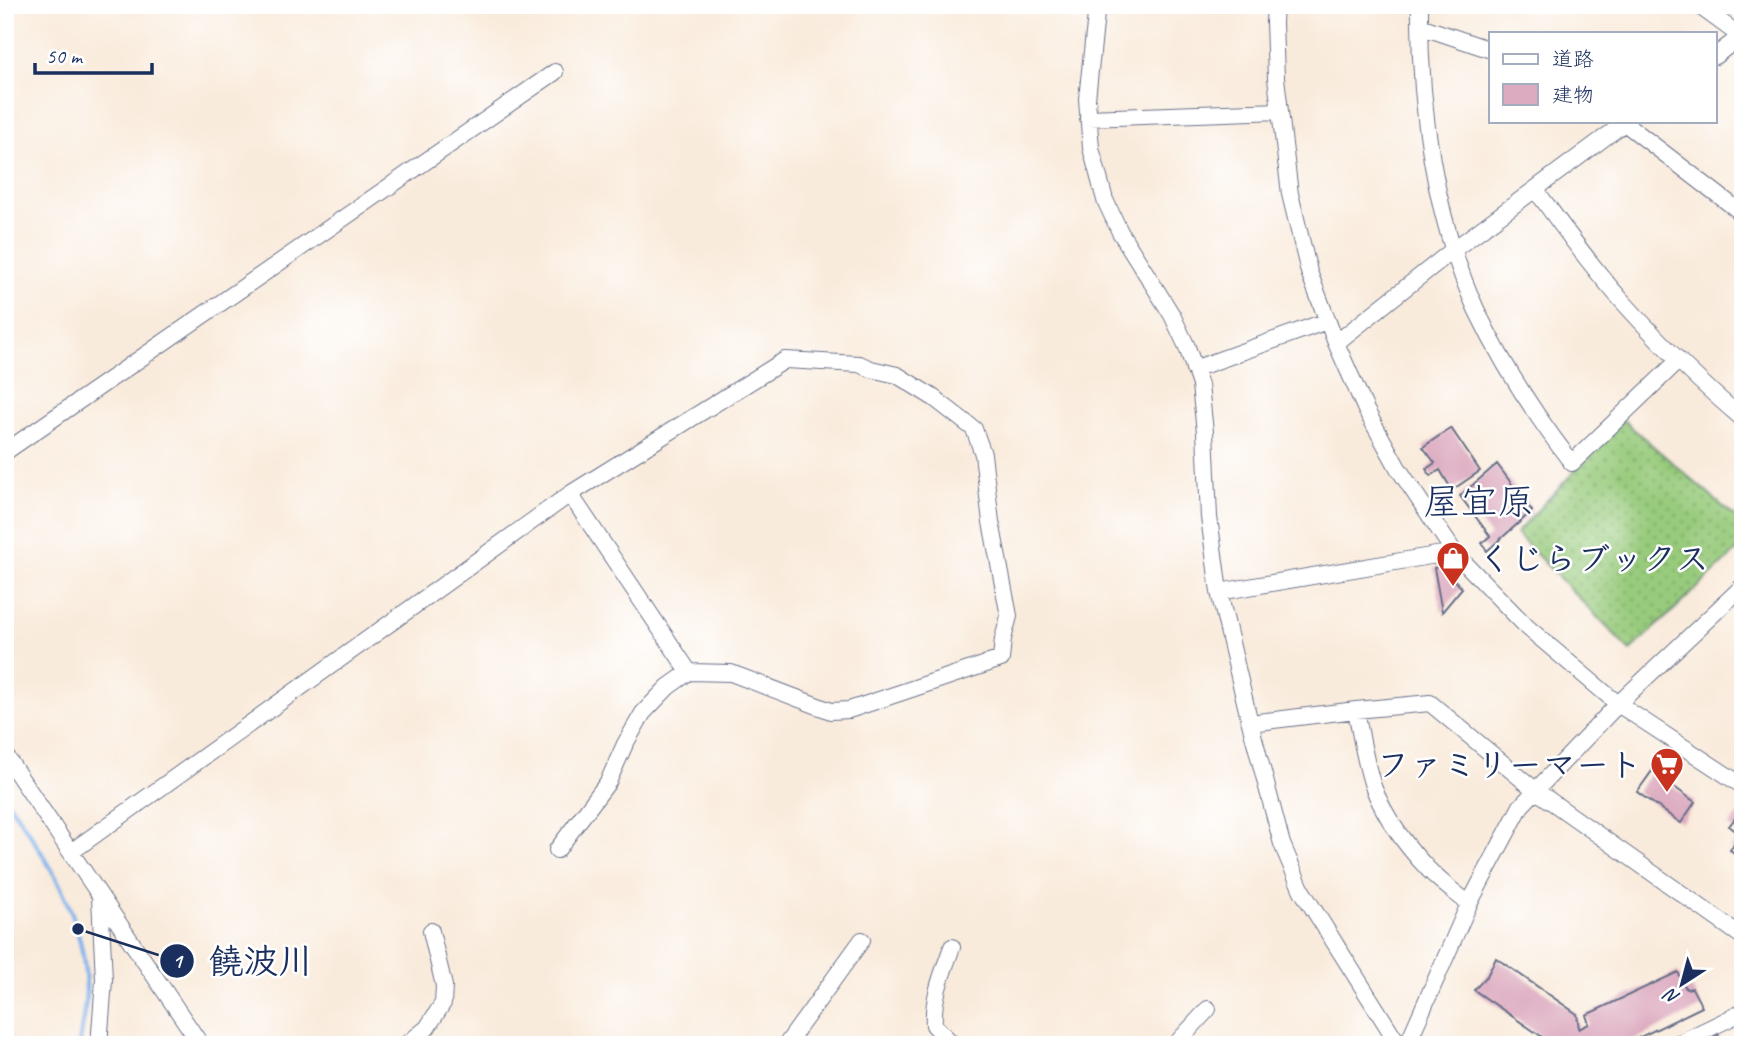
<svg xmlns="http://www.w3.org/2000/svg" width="1748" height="1050" viewBox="0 0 1748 1050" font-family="Caveat,'Klee One',sans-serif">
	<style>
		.grass { fill: url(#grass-dots); stroke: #5a7d6d; stroke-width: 2 }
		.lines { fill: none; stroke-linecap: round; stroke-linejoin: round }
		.stream { stroke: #7db2eb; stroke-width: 4.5 }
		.building { fill: #ddabc0 }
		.minor-casing { stroke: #69718a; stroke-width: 18 }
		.minor { stroke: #fff; stroke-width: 16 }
		.labels { text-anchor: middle; stroke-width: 5; stroke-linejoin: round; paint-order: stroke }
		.poi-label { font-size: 33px; font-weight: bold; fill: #1b2f5e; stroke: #fff; text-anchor: start }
		.quarter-label { font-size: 37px; fill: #1b2f5e; stroke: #fff }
		.leader { fill: none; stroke: #1b2f5e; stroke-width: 2.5 }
		.callout-dot { fill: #1b2f5e; stroke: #fff; stroke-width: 2.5 }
		.mark-label { font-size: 21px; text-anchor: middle; font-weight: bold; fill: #fff }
		.callout-label { font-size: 35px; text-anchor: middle; font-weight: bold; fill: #1b2f5e; stroke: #fff; stroke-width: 5; stroke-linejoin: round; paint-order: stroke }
	</style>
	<defs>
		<pattern id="grass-dots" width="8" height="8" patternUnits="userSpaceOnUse" patternTransform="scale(1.75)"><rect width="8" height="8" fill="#98cb7c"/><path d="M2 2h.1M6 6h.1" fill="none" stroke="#7ba569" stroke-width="1.8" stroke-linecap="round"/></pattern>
	</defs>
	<rect width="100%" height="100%" fill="#fff"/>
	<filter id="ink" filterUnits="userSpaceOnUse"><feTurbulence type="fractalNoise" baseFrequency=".0143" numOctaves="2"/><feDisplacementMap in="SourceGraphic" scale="14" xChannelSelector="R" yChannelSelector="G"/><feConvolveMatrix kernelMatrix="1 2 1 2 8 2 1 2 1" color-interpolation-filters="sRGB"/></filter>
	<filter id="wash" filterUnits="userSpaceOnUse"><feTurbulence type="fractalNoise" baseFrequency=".00686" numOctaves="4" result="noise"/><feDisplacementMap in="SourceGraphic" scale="28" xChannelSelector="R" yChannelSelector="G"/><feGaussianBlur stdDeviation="1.57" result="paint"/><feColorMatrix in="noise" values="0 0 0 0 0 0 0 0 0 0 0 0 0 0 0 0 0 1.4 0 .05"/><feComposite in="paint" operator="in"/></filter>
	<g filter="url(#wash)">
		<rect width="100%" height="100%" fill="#f9ebdb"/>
		<path class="grass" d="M1623 420 1743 524V545L1630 651 1516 533Z"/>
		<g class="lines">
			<path class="stream" d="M5 798C47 857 83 911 86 985 87 1004 82 1026 79 1045"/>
		</g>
		<g id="blocks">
			<path class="building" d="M1451 428 1480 471 1452 490 1440 470 1431 476 1426 469 1435 463 1423 447Z
				M1497 464 1532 511 1487 551 1482 543 1490 536 1460 496Z
				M1441 566 1462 588 1442 612 1434 568Z
				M1652 771 1695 802 1681 823 1637 792Z
				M1741 811 1743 812V859L1730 850 1741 835 1729 826Z
				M1496 958 1577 1014 1579 1029 1589 1024 1586 1015 1678 972 1686 989 1692 988 1702 1007 1624 1045H1554L1474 990 1487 976Z
				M1718 1034 1722 1045H1693Z"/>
		</g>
	</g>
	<g filter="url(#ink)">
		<use href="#blocks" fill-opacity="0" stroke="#69718a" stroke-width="2"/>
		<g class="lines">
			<defs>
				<path id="minor" d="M1097 5 1087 99 1091 148 1105 200 1120 232 1172 315 1187 347 1200 385 1205 432 1209 517 1219 592 1250 723 1282 844 1302 891 1399 1045
					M1275 5 1274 22 1276 78 1290 194 1309 272 1336 343 1366 410 1398 468 1454 552 1527 627 1618 704 1743 786
					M1420 5C1419 105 1434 217 1476 309 1502 364 1535 415 1572 463L1679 360
					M1698 5 1743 38
					M5 6 6 5
					M1420 26 1491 50
					M1715 56 1741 36
					M1088 118 1280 111
					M1622 121 1743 214
					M1535 189C1564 228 1592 268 1624 303 1661 344 1701 384 1743 419
					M1336 343 1453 250 1627 121
					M1194 369 1327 321
					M5 452 555 72
					M570 494 689 672
					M1219 592 1454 552
					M1356 710C1361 736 1365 764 1374 789 1386 818 1406 846 1428 869 1440 882 1456 893 1469 904
					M1250 723 1356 710 1430 703 1535 790 1743 937
					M5 755 201 1045
					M71 852 570 494 785 360 859 364 871 369 897 375 934 398 974 429 983 454 991 522 1009 616 1003 639 1001 659 849 710 831 711 731 673 689 672 668 687 643 713 625 744 608 782 557 850
					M952 947C943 972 932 998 934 1025L953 1045
					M99 1045 104 980 100 897
					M406 1045 427 1028 443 1003 444 986 431 931
					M786 1045 862 940
					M1175 1045 1208 1009
					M1407 1045 1469 904 1521 806 1618 704 1743 586
					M1675 1045 1743 1012"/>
			</defs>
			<use href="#minor" class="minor-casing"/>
			<use href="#minor" class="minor"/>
		</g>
	</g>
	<defs>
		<symbol id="shop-pin" viewBox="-11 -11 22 30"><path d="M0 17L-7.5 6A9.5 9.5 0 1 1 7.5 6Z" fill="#c8321e" stroke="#fff"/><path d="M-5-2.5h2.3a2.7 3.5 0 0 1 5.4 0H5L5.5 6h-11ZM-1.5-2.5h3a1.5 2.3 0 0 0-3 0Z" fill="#fff"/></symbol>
		<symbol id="supermarket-pin" viewBox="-11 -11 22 30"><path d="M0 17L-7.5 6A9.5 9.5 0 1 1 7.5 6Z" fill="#c8321e" stroke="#fff"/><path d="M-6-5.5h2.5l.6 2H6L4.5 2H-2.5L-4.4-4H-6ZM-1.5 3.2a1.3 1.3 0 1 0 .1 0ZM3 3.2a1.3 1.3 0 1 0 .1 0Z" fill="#fff"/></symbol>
	</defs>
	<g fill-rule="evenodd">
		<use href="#shop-pin" x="1434" y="539" width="38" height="52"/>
		<use href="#supermarket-pin" x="1648" y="745" width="38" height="52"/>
	</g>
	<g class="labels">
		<g class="poi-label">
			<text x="1478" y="570">くじらブックス</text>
			<text x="1642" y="776" text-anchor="end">ファミリーマート</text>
		</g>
		<g class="quarter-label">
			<text x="1479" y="514">屋宜原</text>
		</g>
	</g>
	<path class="leader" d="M78 929L177 961"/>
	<g class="callout-dot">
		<circle cx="78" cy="929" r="7"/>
		<circle cx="177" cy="961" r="18"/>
	</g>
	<g class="mark-label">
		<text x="177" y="968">1</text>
	</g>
	<g class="callout-label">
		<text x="261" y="973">饒波川</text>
	</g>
	<rect width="1748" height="1050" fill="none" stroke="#fff" stroke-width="28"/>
	<rect x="1489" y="32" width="228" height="91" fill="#ffffff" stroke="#a4acbf" stroke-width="2"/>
	<rect x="1503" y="54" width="35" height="10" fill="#ffffff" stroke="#a4acbf" stroke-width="2"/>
	<text x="1552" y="66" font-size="21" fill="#1b2f5e">道路</text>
	<rect x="1503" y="84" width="35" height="21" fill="#ddabc0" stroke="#a4acbf" stroke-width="2"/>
	<text x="1552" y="102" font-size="21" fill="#1b2f5e">建物</text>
	<g transform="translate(1682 984) rotate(216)" stroke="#ffffff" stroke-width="5" paint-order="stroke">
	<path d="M0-5L12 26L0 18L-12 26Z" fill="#1b2f5e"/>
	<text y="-10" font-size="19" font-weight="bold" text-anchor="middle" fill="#1b2f5e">N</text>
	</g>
	<path d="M35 63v10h117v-10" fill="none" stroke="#1b2f5e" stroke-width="3.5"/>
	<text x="46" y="63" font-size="21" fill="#1b2f5e" stroke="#ffffff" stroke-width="5" paint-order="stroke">50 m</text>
</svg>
